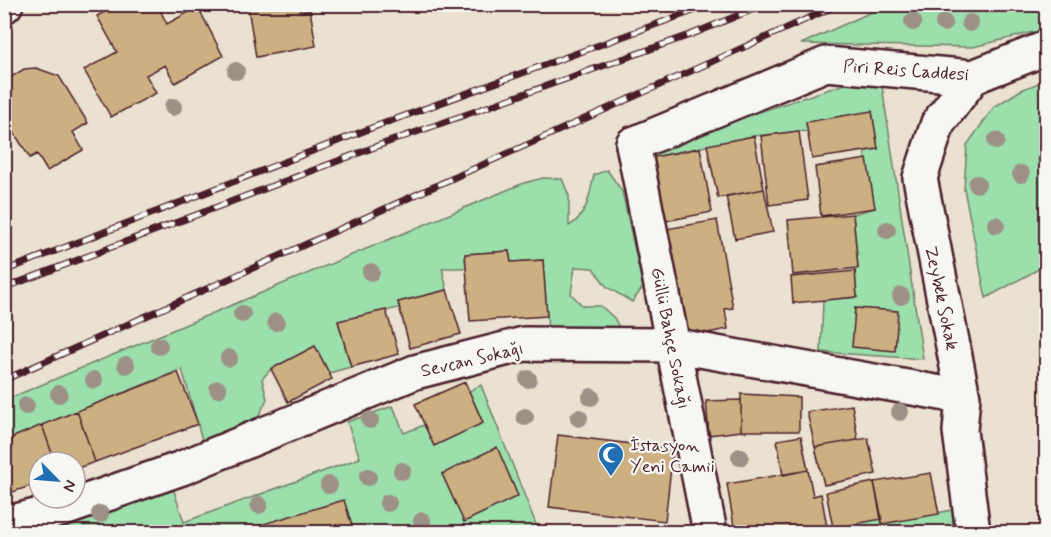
<svg xmlns="http://www.w3.org/2000/svg" width="1051" height="537" viewBox="0 0 1051 537" font-family="Mynerve,sans-serif">
	<style>
		.green { fill: #9bdfab; stroke: #727f6b; stroke-width: 1.5 }
		.building { fill: #cdb082; stroke: #4a1f2b; stroke-width: 1.5 }
		.lines { fill: none; stroke-linecap: round; stroke-linejoin: round }
		.minor-casing { stroke: #4a1f2b; stroke-width: 38 }
		.tertiary-casing { stroke: #4a1f2b; stroke-width: 38 }
		.minor { stroke: #f6f6f2; stroke-width: 33 }
		.tertiary { stroke: #f6f6f2; stroke-width: 33 }
		.rail-casing { stroke: #4a1f2b; stroke-width: 7 }
		.rail { stroke: #f6f6f2; stroke-width: 4.5; stroke-dasharray: 14; stroke-linecap: butt }
		.tree { fill: #9d9187 }
		.labels { text-anchor: middle; stroke-width: 4.5; stroke-linejoin: round; paint-order: stroke }
		.street-label { font-size: 18px; fill: #4a1f2b; stroke: #f6f6f2 }
		.poi-label { font-size: 18px; fill: #4a1f2b; stroke: #f6f6f2; text-anchor: start }
	</style>
	<rect width="100%" height="100%" fill="#eae1d0"/>
	<filter id="ink" filterUnits="userSpaceOnUse"><feTurbulence type="fractalNoise" baseFrequency=".0167" numOctaves="2"/><feDisplacementMap in="SourceGraphic" scale="12" xChannelSelector="R" yChannelSelector="G"/><feConvolveMatrix kernelMatrix="1 2 1 2 8 2 1 2 1" color-interpolation-filters="sRGB"/></filter>
	<g filter="url(#ink)">
		<path class="green" d="M889 4 1046 5V29L973 47 801 44Z
			M863 78 882 86 923 359 821 352 823 300 857 297 855 271 858 268 853 214 875 208 864 151 878 149 872 111 806 122 808 132 799 131 754 136 649 158 647 149Z
			M1046 80V265L986 298 964 189 967 145 994 107 1021 90Z
			M607 170 622 191 643 287 632 302 607 287 593 268 575 267 571 294 583 306H601L614 318 620 329 548 331 543 260 511 262 509 251 465 254 466 268H442L447 290 398 302 399 308 338 321 351 367 329 373 315 346 271 369 262 379 267 399 258 418 202 440 182 369 5 441V400L524 183 543 178 562 179 569 196V226C587 216 590 194 594 175Z
			M481 385 539 532H28L173 488 184 522 360 458 347 422 393 406 404 433 424 425 434 445 483 423 469 391Z
			M952 510 954 532H828L827 527 882 519 883 524Z"/>
		<path class="building" d="M119 4H157L167 24 198 7 223 56 175 83 165 65 146 75 156 93 111 117 84 70 117 52 97 16Z
			M264 4H300L301 12 310 10 316 46 256 57 248 7Z
			M36 68 59 76 88 123 73 132 83 150 47 171 37 154 30 158 4 117V86L11 77 24 69Z
			M872 111 878 149 812 159 806 122Z
			M799 131 808 200 769 205 761 136Z
			M754 136 764 189 718 198 707 145Z
			M700 148 712 212 660 222 649 158Z
			M867 159 875 208 821 216 815 167Z
			M764 189 773 232 735 239 726 196Z
			M853 214 858 268 793 275 788 220Z
			M717 220 733 308 725 309 728 329 686 337 666 229Z
			M509 251 511 262 543 260 547 316 470 321 465 254Z
			M855 271 857 297 793 303 791 277Z
			M447 290 461 334 410 348 398 302Z
			M855 308 898 311 895 351 852 347Z
			M386 310 399 354 351 367 338 321Z
			M315 346 332 379 288 402 271 369Z
			M178 372 198 424 95 462 77 411Z
			M465 382 483 423 434 446 415 404Z
			M741 394 799 397V431H741Z
			M741 400V431L709 435 706 401Z
			M852 405 858 440 815 447 807 412Z
			M77 411 95 462 75 469V462H55L42 425Z
			M42 425 55 462H39V483L4 495V441Z
			M558 435 673 449 665 521 549 507Z
			M801 436 808 470 783 475 777 440Z
			M868 438 876 474 824 485 815 447Z
			M497 447 518 496 464 522 442 474Z
			M808 470 813 496 821 494 828 532H735L727 484Z
			M931 473 939 514 882 524 874 482Z
			M874 482 882 519 833 528 826 492Z
			M344 500 354 532H237Z"/>
		<g class="lines">
			<defs>
				<path id="minor" d="M4 6 6 4
					M633 144 710 532
					M4 524 64 509 182 468 415 372 524 344 672 345 963 397
					M973 532 960 431 963 397 920 178 938 123 973 77"/>
				<path id="tertiary" d="M633 144 826 64 973 77 1046 48"/>
			</defs>
			<use href="#minor" class="minor-casing"/>
			<use href="#tertiary" class="tertiary-casing"/>
			<use href="#minor" class="minor"/>
			<use href="#tertiary" class="tertiary"/>
			<defs>
				<path id="rail" d="M4 271 374 127 712 4
					M4 288 380 145 690 35 766 4
					M4 380 840 4"/>
			</defs>
			<use href="#rail" class="rail-casing"/>
			<use href="#rail" class="rail"/>
		</g>
		<g class="tree">
			<circle cx="913" cy="22" r="9"/>
			<circle cx="944" cy="23" r="9"/>
			<circle cx="970" cy="23" r="9"/>
			<circle cx="236" cy="71" r="9"/>
			<circle cx="173" cy="107" r="9"/>
			<circle cx="996" cy="141" r="9"/>
			<circle cx="1021" cy="174" r="9"/>
			<circle cx="977" cy="184" r="9"/>
			<circle cx="996" cy="225" r="9"/>
			<circle cx="887" cy="230" r="9"/>
			<circle cx="371" cy="272" r="9"/>
			<circle cx="901" cy="296" r="9"/>
			<circle cx="242" cy="314" r="9"/>
			<circle cx="276" cy="322" r="9"/>
			<circle cx="159" cy="346" r="9"/>
			<circle cx="229" cy="358" r="9"/>
			<circle cx="126" cy="365" r="9"/>
			<circle cx="528" cy="379" r="9"/>
			<circle cx="94" cy="380" r="9"/>
			<circle cx="218" cy="389" r="9"/>
			<circle cx="59" cy="394" r="9"/>
			<circle cx="591" cy="397" r="9"/>
			<circle cx="26" cy="406" r="9"/>
			<circle cx="900" cy="412" r="9"/>
			<circle cx="525" cy="417" r="9"/>
			<circle cx="579" cy="418" r="9"/>
			<circle cx="370" cy="420" r="9"/>
			<circle cx="740" cy="457" r="9"/>
			<circle cx="402" cy="471" r="9"/>
			<circle cx="368" cy="477" r="9"/>
			<circle cx="329" cy="485" r="9"/>
			<circle cx="388" cy="503" r="9"/>
			<circle cx="259" cy="505" r="9"/>
			<circle cx="100" cy="514" r="9"/>
			<circle cx="422" cy="521" r="9"/>
		</g>
	</g>
	<defs>
		<symbol id="mosque-pin" viewBox="-11 -11 22 30"><path d="M0 17L-7.5 6A9.5 9.5 0 1 1 7.5 6Z" fill="#1f6fb2" stroke="#f6f6f2"/><path d="M3.5-4.9A6 6 0 1 0 3.5 4.9A5 5 0 1 1 3.5-4.9Z" fill="#fff"/></symbol>
	</defs>
	<g fill-rule="evenodd">
		<use href="#mosque-pin" x="596" y="440" width="30" height="40"/>
	</g>
	<g class="labels">
		<g class="street-label">
			<text transform="translate(906 70) rotate(4)" y="6">Piri Reis Caddesi</text>
			<text transform="translate(942 298) rotate(78)" y="6">Zeybek Sokak</text>
			<text transform="translate(671 338) rotate(79)" y="6">Güllü Bahçe Sokağı</text>
			<text transform="translate(472 359) rotate(-13)" y="6">Sevcan Sokağı</text>
		</g>
		<g class="poi-label">
			<text x="630" y="451">İstasyon<tspan x="630" dy="21">Yeni Camii</tspan></text>
		</g>
	</g>
	<rect width="1051" height="537" fill="none" stroke="#f6f6f2" stroke-width="24"/>
	<rect x="12" y="12" width="1027" height="513" fill="none" stroke="#4a1f2b" stroke-width="2" filter="url(#ink)"/>
	<g transform="translate(57 480) rotate(115)"><circle r="28" fill="#f6f6f2" stroke="#b1a0a2" stroke-width="1.5"/>
	<path d="M0-4.5L10 22L0 15L-10 22Z" fill="#1f6fb2"/>
	<text y="-9" font-size="16" font-weight="bold" text-anchor="middle" fill="#4a1f2b">N</text>
	</g>
</svg>
